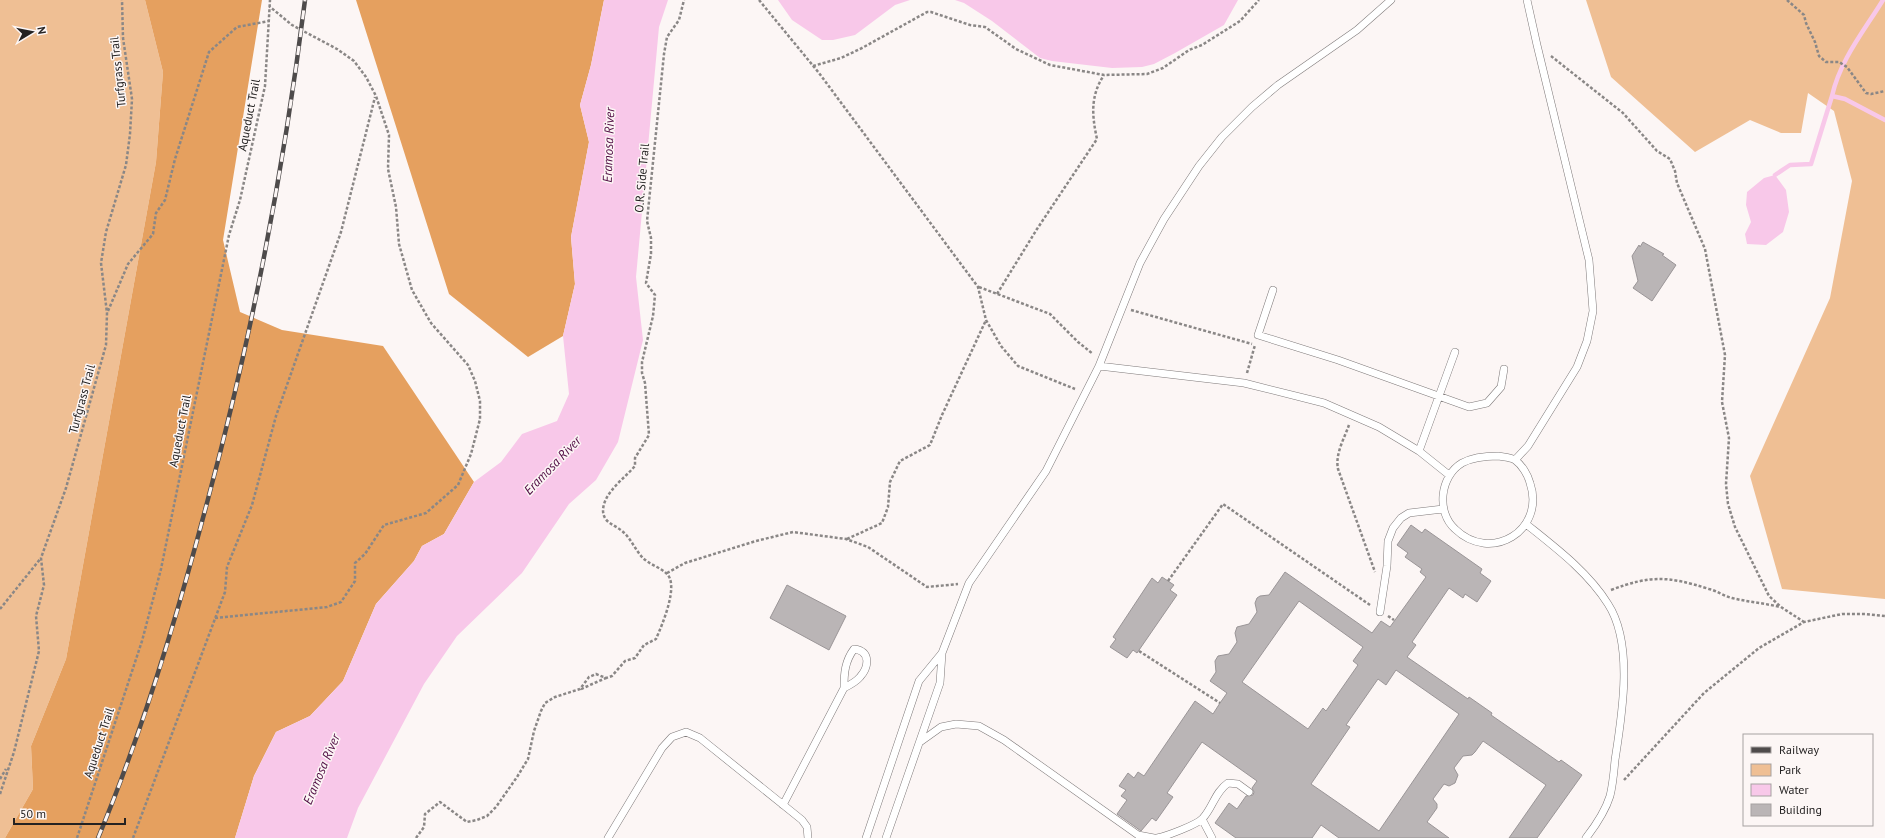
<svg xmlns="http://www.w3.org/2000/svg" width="1885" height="838" viewBox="0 0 1885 838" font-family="'PT Sans',sans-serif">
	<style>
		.green { fill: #efbf94 }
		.forest { fill: #e5a05f }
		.water { fill: #f8c8e9 }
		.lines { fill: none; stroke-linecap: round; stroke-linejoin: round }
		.stream { stroke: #f8c8e9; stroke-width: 4.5 }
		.building { fill: #bab5b6; stroke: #9a9597; fill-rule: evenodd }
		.service-casing { stroke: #7e7979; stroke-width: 8 }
		.path { stroke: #8a8786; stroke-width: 2.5; stroke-dasharray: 3 2; stroke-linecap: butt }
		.service { stroke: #fff; stroke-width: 7 }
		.rail-casing { stroke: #4e4b4b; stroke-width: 4.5 }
		.rail { stroke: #fcf6f5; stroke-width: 3; stroke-dasharray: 9; stroke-linecap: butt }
		.labels { text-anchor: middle; stroke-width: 3; stroke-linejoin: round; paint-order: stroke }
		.street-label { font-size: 12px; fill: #242222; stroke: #fcf6f5 }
		.water-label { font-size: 13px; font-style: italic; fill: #510d44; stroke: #fcf6f5 }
	</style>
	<rect width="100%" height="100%" fill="#fcf6f5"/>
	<path class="green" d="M0 0H145L163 72 156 162 66 659 31 746 33 789 5 838H0Z
		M1586 0H1885V599L1782 589 1750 476 1830 298 1852 181 1834 111 1808 93 1801 133H1781L1750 120 1695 152 1611 77Z"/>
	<path class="forest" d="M145 0H262L223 240 240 312 282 330 383 346 474 482 444 534 422 546 414 561 376 604 343 681 310 716 276 732 254 776 235 838H5L33 789 31 746 66 659 156 162 163 72Z
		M356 0H604L591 65 580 105 589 142 571 237 575 284 563 336 528 357 449 294Z"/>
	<path class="water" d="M604 0H668L659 27 636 277 643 340 618 442 596 480 569 504 522 573 457 636 424 684 358 808 347 838H235L254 776 276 732 310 716 343 681 376 604 414 561 422 546 444 534 474 482 501 462 522 434 557 421 569 394 563 336 575 284 571 237 589 142 580 105 591 65Z
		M778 0H910L895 5 855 35 833 40H822L792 20Z
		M955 0H1238L1224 25 1175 53 1154 64 1142 67 1112 68 1052 61 1040 58 992 21 964 3Z
		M1775 175 1786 190 1789 212 1783 232 1766 245 1747 244 1745 234 1751 222 1746 205 1747 192 1764 178Z"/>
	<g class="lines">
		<path class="stream" d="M1832 96C1840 60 1864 31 1883 0
			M1775 175 1790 165 1811 164 1832 96 1845 99 1885 120"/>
	</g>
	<path class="building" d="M1643 242 1664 254 1662 255 1676 265 1652 301 1633 288 1638 281 1632 256 1639 245 1640 247Z
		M1411 525 1422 533 1425 529 1482 569 1480 573 1491 581 1477 602 1465 594 1463 598 1449 588 1412 642 1416 645 1407 657 1468 699 1469 697 1492 713 1491 715 1559 762 1561 760 1582 775 1537 838H1509L1546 785 1483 741 1475 752 1472 755 1463 756 1454 768 1458 775 1455 783 1449 786 1444 784 1433 799 1437 804V808L1427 822 1449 838H1339L1321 825 1312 838H1236L1215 823 1229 803 1237 809 1246 796 1253 795 1254 792 1252 788 1257 781 1202 742 1167 793 1173 797 1156 821 1152 818 1141 831 1117 814 1127 800 1121 796 1126 790 1119 786 1128 773 1134 778 1138 772 1144 776 1195 701 1213 714 1220 703 1227 693 1210 681 1216 672 1215 661 1218 656 1229 654 1237 642 1235 633 1237 627 1249 624 1257 612 1255 603 1257 598 1260 596 1269 595 1285 572 1372 633 1381 621 1390 627 1426 577 1420 572 1422 569 1405 557 1408 553 1397 545ZM1299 601 1363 647 1353 661 1358 665 1326 711 1323 708 1308 729 1242 682ZM1396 670 1459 714 1379 831 1311 784 1350 727 1346 725 1378 679 1386 685Z
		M1162 577 1174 585 1170 590 1177 595 1137 653 1133 650 1127 658 1110 647 1116 639 1113 637 1152 578 1158 583Z
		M787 585 846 616 829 650 770 618Z"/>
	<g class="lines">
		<defs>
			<path id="service" d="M1273 290 1258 335 1338 360 1469 407 1487 403 1501 387 1504 369
				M1099 366 1244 383 1324 403 1379 427 1419 451 1449 475
				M1419 451 1455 352
				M1498 456C1503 457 1511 457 1515 460 1522 465 1528 475 1530 483 1546 530 1491 564 1455 529 1436 512 1440 476 1462 463 1473 457 1485 456 1498 456Z
				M1515 460 1528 446 1577 367 1587 341 1593 311 1589 260 1537 45 1527 0
				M1526 524C1556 548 1588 572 1608 604 1634 644 1622 715 1615 760 1614 771 1613 784 1610 796 1605 812 1596 825 1586 838
				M1380 612 1387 566 1388 541 1393 528 1401 518 1409 513 1443 509
				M920 742 941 727 956 724 979 726 1004 740 1138 835 1154 838
				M783 805 844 688C844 673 845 661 854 649 871 651 869 667 860 677 856 682 850 685 844 688
				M1202 819 1212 838
				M608 838 662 748 672 737 686 732 700 738 802 820 807 827 808 838
				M866 838 919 681 942 653 969 583 1046 471 1099 366 1140 263 1164 219 1199 166 1222 137 1252 107 1278 85 1357 30 1391 0
				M886 838 940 683 942 653
				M1157 838C1166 836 1197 825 1203 818 1213 807 1215 792 1228 783L1238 784 1249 792"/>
		</defs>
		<use href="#service" class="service-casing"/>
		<path class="path" d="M759 0 819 73 978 287 986 320 1001 346 1018 366 1075 389
			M1787 0 1804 15 1806 23 1815 42 1819 56 1826 62H1839L1847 67 1866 93 1871 94 1885 91
			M1551 56 1623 113 1657 151 1670 159 1675 171 1677 183 1705 249 1725 355 1722 402 1729 438 1726 484 1728 504 1735 527 1769 596 1781 607 1804 622
			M813 66 841 58 862 48 927 12H931L970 25 985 27 1016 49 1050 65 1104 75 1147 74 1163 68 1189 50 1202 45 1240 21 1259 0
			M979 287 1050 314 1078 342 1093 354
			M997 294 1037 229 1097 139C1092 116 1090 96 1104 75
			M1131 310 1252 344
			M108 311 128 264 153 234 156 213 165 200 175 159 209 52 237 27 269 21
			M1247 373 1255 345
			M1349 425C1344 439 1335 454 1338 469L1375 572
			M847 539 882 523 888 507 890 482 900 461 930 445 942 415 986 320
			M667 573 685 563 756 541 793 532 846 539 868 547 927 587 958 584
			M1168 581 1223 504 1370 605
			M1611 590C1651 575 1668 576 1709 589 1717 591 1724 596 1732 598 1748 602 1764 603 1780 607
			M0 609 41 558
			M1388 616 1394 620
			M215 618 327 607 341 602 355 581V563L365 554 384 525 426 513 458 485 471 454 480 419V401L475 381 468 365 431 323 412 290 399 244 396 207 388 169 389 135 376 96 366 77 354 61 337 49 292 25 269 6
			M1139 651 1220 703
			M581 689 606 678
			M0 779 6 769
			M1624 780 1704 693 1759 648 1804 622 1842 614H1865L1885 616
			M0 794 14 752 39 651 36 616 44 585 41 558 66 488 106 345 107 313 101 263 106 232 126 165 130 134 132 99 123 38 122 0
			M77 838 142 641 161 569 229 235 240 200 265 86 270 0
			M133 838 225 592 227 567 252 505 276 416 341 232 375 97
			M416 838 424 827 425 814 440 802 467 822 477 820 487 816 496 807 517 777 528 759 534 731 541 711 545 703 555 697 580 689 589 677 596 674 606 678 612 676 625 661 635 658 644 645 656 639C662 625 680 584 666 573 659 567 649 564 643 558 635 550 631 538 622 531 614 524 603 523 603 510 604 492 625 478 635 466V458L649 435 645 383 642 373V362L653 316 655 295 646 283 651 254V238L647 221 664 54 667 37 679 20 684 0"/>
		<use href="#service" class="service"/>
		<defs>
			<path id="rail" d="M98 838C144 728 178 614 208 499 252 335 284 168 305 0"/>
		</defs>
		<use href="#rail" class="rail-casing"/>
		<use href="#rail" class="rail"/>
	</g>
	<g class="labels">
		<g class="street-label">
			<text transform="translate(118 72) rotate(-96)" y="4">Turfgrass Trail</text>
			<text transform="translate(249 115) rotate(-79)" y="4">Aqueduct Trail</text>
			<text transform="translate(642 178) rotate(-85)" y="4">O.R. Side Trail</text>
			<text transform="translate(82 399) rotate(-75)" y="4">Turfgrass Trail</text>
			<text transform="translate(180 431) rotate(-79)" y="4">Aqueduct Trail</text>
			<text transform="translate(99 743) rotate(-72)" y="4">Aqueduct Trail</text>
		</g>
		<g class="water-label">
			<text transform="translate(608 145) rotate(-88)" y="5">Eramosa River</text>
			<text transform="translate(552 465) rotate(-46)" y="5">Eramosa River</text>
			<text transform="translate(321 769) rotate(-67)" y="5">Eramosa River</text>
		</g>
	</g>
	<rect x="1743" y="734" width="130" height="92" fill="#fcf6f5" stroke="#a6a1a1"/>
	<rect x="1751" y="747" width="20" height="6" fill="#4e4b4b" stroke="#a6a1a1"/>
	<text x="1779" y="754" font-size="12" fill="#242222">Railway</text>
	<rect x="1751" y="764" width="20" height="12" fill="#efbf94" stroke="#a6a1a1"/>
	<text x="1779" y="774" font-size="12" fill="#242222">Park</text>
	<rect x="1751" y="784" width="20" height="12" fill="#f8c8e9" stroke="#a6a1a1"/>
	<text x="1779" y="794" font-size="12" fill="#242222">Water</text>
	<rect x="1751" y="804" width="20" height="12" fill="#bab5b6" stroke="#a6a1a1"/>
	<text x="1779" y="814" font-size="12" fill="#242222">Building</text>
	<g transform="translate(32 32) rotate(80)" stroke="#fcf6f5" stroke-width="3" paint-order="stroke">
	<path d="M0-3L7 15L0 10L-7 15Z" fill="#242222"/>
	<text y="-6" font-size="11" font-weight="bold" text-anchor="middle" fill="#242222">N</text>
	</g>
	<path d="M14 818v6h111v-6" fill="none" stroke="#242222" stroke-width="2"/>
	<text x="20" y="818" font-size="12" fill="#242222" stroke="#fcf6f5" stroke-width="3" paint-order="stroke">50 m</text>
</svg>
